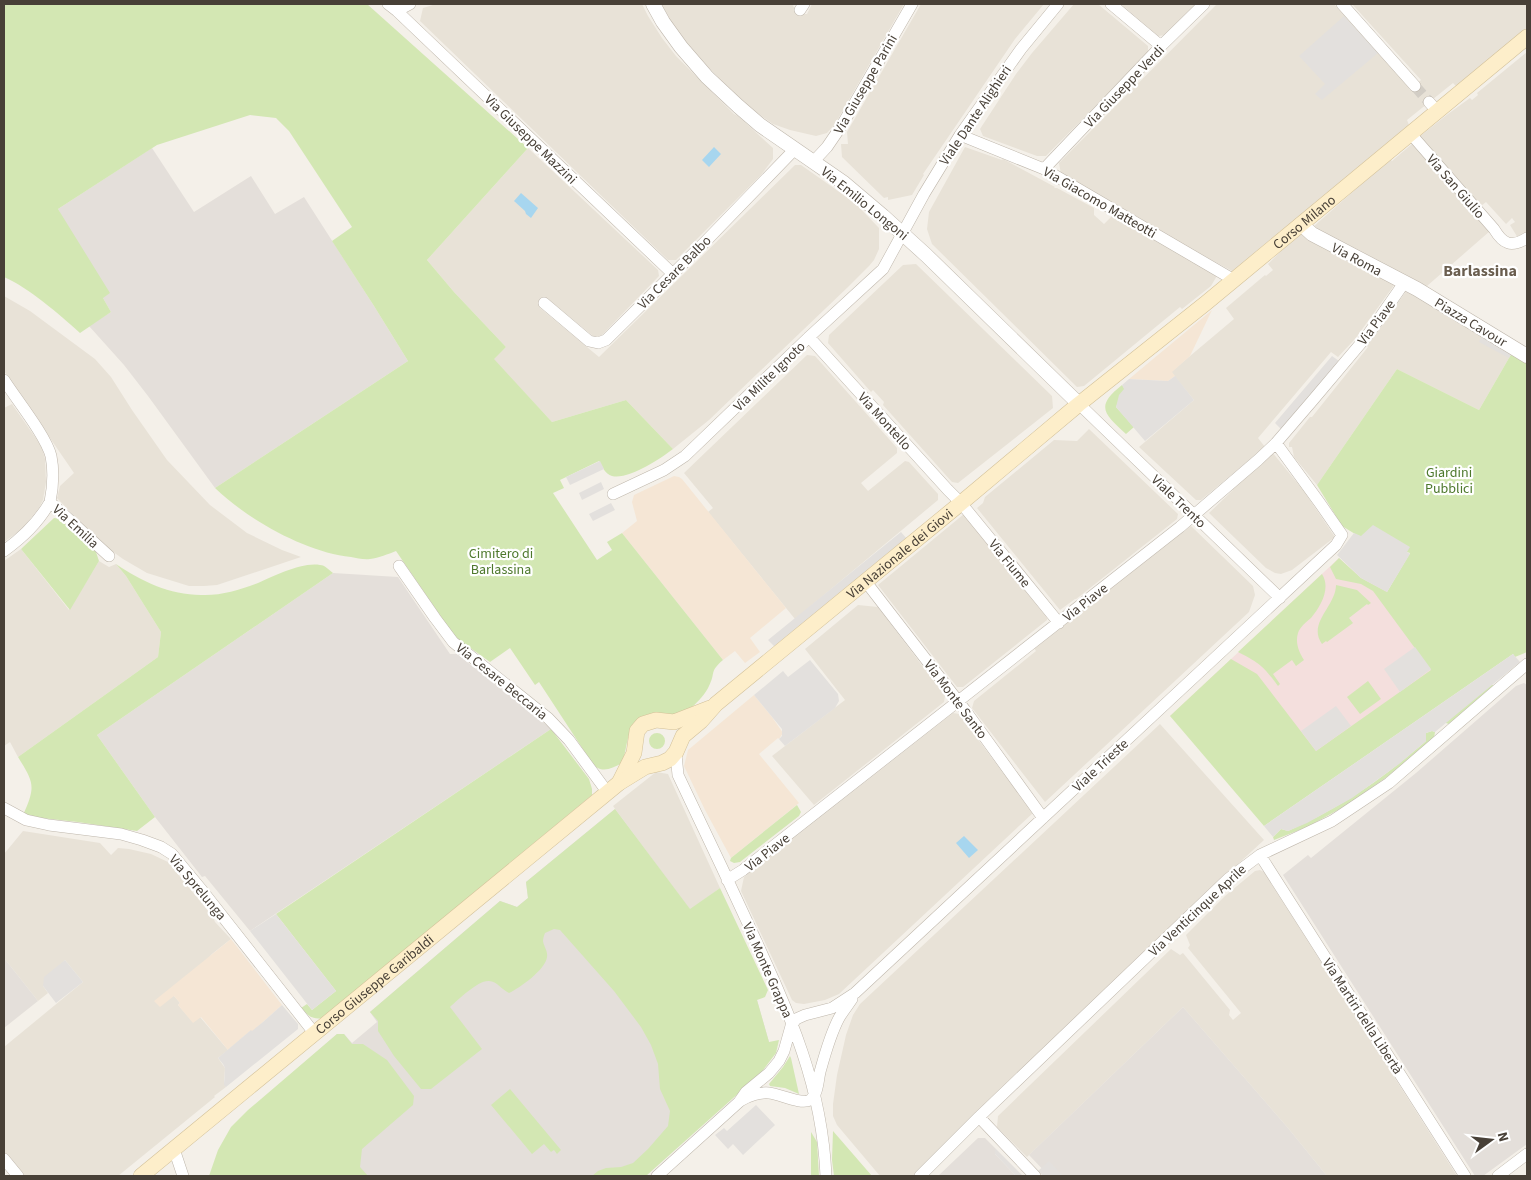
<svg xmlns="http://www.w3.org/2000/svg" width="1531" height="1180" viewBox="0 0 1531 1180" font-family="'Source Sans 3',sans-serif">
	<style>
		.residential { fill: #e8e2d7 }
		.commercial { fill: #f5e6d5 }
		.industrial { fill: #e4dfda }
		.medical { fill: #f4dfdd }
		.green { fill: #d3e7b3 }
		.parking { fill: #e3e0dd }
		.water { fill: #a7d6ef }
		.lines { fill: none; stroke-linecap: round; stroke-linejoin: round }
		.minor-tunnel { stroke: #d2cdc5; stroke-width: 11; stroke-dasharray: 11 5.5; stroke-linecap: butt }
		.minor-casing { stroke: #bfb7ac; stroke-width: 12 }
		.tertiary-casing { stroke: #bfb7ac; stroke-width: 15 }
		.secondary-casing { stroke: #d3c199; stroke-width: 16 }
		.minor { stroke: #fff; stroke-width: 11 }
		.tertiary { stroke: #fff; stroke-width: 14 }
		.secondary { stroke: #fdeeca; stroke-width: 15 }
		.labels { text-anchor: middle; stroke-width: 4.5; stroke-linejoin: round; paint-order: stroke }
		.street-label { font-size: 14px; fill: #484037; stroke: #fff }
		.park-label { font-size: 14px; fill: #4d782c; stroke: #fff }
		.quarter-label { font-size: 16px; font-weight: bold; fill: #6a5e4f; stroke: #fff }
	</style>
	<rect width="100%" height="100%" fill="#f4f0e9"/>
	<path class="residential" d="M436 4H642L648 16 662 38 676 56 734 114 738 116 773 148V159L761 175 676 260H668L420 21 423 8Z
		M661 4H794L793 6 799 14H807L812 4H904L835 124 827 133 816 136 790 130 773 124 751 109 705 64 687 44 672 23Z
		M921 4H1044L1015 39 923 174 924 175 912 195 888 200V197L884 198 842 157 841 144H848L847 132Z
		M1074 4H1098L1148 46V53L1046 156H1037L983 136 980 129 1016 74 1032 53Z
		M1121 4H1197L1166 35 1158 36Z
		M1217 4H1334L1405 83 1410 90 1421 80 1352 4H1527V29L1456 86 1453 83 1407 120 1409 125 1313 204 1282 232 1280 231 1234 272 1204 256 1203 257 1159 232 1160 230 1133 214 1131 215 1112 203V202L1061 174 1059 163Z
		M1527 52V231L1518 238 1510 225 1515 222 1512 218 1506 224 1486 202 1481 206 1419 137 1448 114 1470 98 1472 100 1478 95 1477 93Z
		M1412 144 1459 197 1469 210 1470 209 1490 231 1427 286 1421 287 1313 227 1390 159 1392 161Z
		M965 147 1002 160 1003 159 1055 187 1054 188H1057L1094 208V215L1104 224 1114 214 1218 274 1211 286 1182 309 1180 307 1084 386 1077 387 932 244 927 229 929 212Z
		M528 148 658 270 659 276 601 336H593L548 299 540 308 599 357 795 165H801L855 203 879 228V249L874 260 869 266 848 287 709 420 673 449 626 400 552 422 493 359 506 347 454 292 427 260Z
		M1300 232 1395 284 1355 339 1338 357 1331 352 1258 438 1265 447 1201 500H1196L1139 447 1194 400 1171 372 1234 319 1226 308 1265 275 1266 276 1273 270 1268 264Z
		M916 264 1052 396 1053 408 958 483 952 482 883 405 884 402 873 390 871 392 828 343 829 335 903 265Z
		M1407 290 1513 351 1479 410 1397 369 1317 485 1294 457 1292 447H1289V443L1310 417H1312L1368 347 1367 346 1397 305V304Z
		M4 296 30 311 95 359 111 377 132 410 167 460 210 505 247 533 282 550 301 557 217 585 204 586H189L147 573 123 559 98 541 57 498 60 486 74 473 4 371Z
		M807 355 815 356 897 448V453L861 483 868 491 905 461 909 462 938 494V500L795 619 708 512 713 508 684 473Z
		M12 404 42 447 45 459 46 482 43 500 39 508 22 529 4 542V408Z
		M1089 429 1178 514 1177 519 1080 596 1076 599H1075L1060 610 977 508 983 503 985 497 1054 440 1077 441Z
		M1272 452 1303 490 1335 537 1292 570 1281 574 1275 573 1266 568 1209 513 1233 490 1232 489Z
		M964 514 1047 618V620L963 687H957L878 585Z
		M1191 526 1253 586 1255 595 1249 612 1045 802 972 708 974 701 1036 651 1034 648Z
		M21 549 69 610 99 561 109 567 116 564 126 576 161 632 158 657 18 757 10 742 4 746V561Z
		M858 605 878 607 945 696 944 702 814 805 772 756 845 700 805 649Z
		M953 713 959 714 1033 813 839 994 825 1000 804 1004 796 1003 792 1000 741 891 744 877Z
		M1160 724 1264 840 1200 899 914 1176H880L837 1125 833 1116V1104L837 1075 846 1035 853 1015 860 1004Z
		M656 772 668 774 720 888 690 910 613 806Z
		M23 831 100 843 111 855 118 848 129 849 151 854 168 862 213 917 215 922 231 939 212 954 174 996 180 1003 178 1005 193 1022 200 1017 228 1050 218 1058 225 1068 224 1081 226 1087 214 1096 215 1097 118 1176H22L4 1152V1047L83 982 65 960 43 986 48 993 38 1001 4 958V854Z
		M1260 870 1264 872 1457 1176H1327L1288 1128 1183 1007 1027 1157 997 1127 998 1116 1171 949 1180 955 1183 953 1230 1010 1229 1015 1233 1020 1241 1013 1188 948 1190 945 1186 935 1225 896 1255 871Z"/>
	<path class="commercial" d="M1212 310 1190 356 1172 372 1175 376 1168 381 1129 379Z
		M674 476 679 477 682 479 786 608 750 638 760 652 745 663 735 651 723 660 622 533 637 521 632 502 634 495Z
		M754 695 772 717 783 733 779 739 778 738 759 754 799 803 731 858 705 810 684 766 688 750Z
		M231 939 282 1005 252 1032 250 1031 228 1050 201 1017 193 1023 178 1005 180 1003 174 996 160 1007 154 1001Z"/>
	<path class="industrial" d="M152 148 194 212 251 176 275 214 304 197 374 306 408 361 215 488 148 396 124 365 89 326 111 312 103 298 58 209Z
		M333 573 398 577 450 654H457L527 709 551 729 250 931 205 876 202 877 155 817 97 735Z
		M1524 683 1527 685V1144L1483 1176H1475L1283 875 1308 855 1311 858 1416 773 1516 686Z
		M615 809 757 1000 773 1056 640 1176H215L247 1116 276 1087 337 1034H344L352 1043 377 1022 370 1012 500 901 517 907 528 898 526 882Z
		M4 958 38 1001 4 1028Z
		M1183 1007 1288 1128 1327 1176H1049L1029 1155Z
		M978 1138H985L995 1148V1154L1016 1176H938Z"/>
	<path class="medical" d="M1339 558 1361 578 1414 605 1444 669 1303 766 1170 716Z"/>
	<path class="green" d="M4 4H367L528 148 427 260 454 292 506 347 494 359 552 422 626 400 673 449C660 459 628 480 612 476 605 474 602 466 599 461L560 480 564 488 553 493 597 560 612 550 607 542 622 533 723 660C709 672 716 672 709 686 706 693 698 702 692 707 688 711 681 715 675 716 661 717 646 709 635 723 626 734 627 750 622 763 611 769 601 774 592 763L539 682 535 685 510 648 490 662 455 637 396 551C388 554 379 558 370 559 364 560 357 558 351 557 305 552 247 519 215 488L408 361 374 306 332 241 352 227 289 131 276 118 250 115 157 145 58 209 110 293 103 298 111 312 80 333C59 314 29 288 4 277Z
		M1513 351 1527 363V652L1515 657 1513 654 1264 826 1170 716 1231 659 1257 674 1316 751 1431 670 1373 591 1361 584 1336 579 1330 567 1339 558 1361 578 1387 592 1410 553 1360 537 1342 526 1317 485 1397 369 1479 410Z
		M1122 385 1125 389 1116 407 1134 427 1126 434C1105 414 1094 407 1122 385Z
		M54 518 61 519 96 552 99 561 70 610 21 549Z
		M116 564C141 581 170 595 201 595 220 596 240 590 258 583 275 576 301 562 320 565 325 565 329 570 333 573L97 735 155 817 137 831 78 822 32 817 23 815C36 786 34 783 18 757L158 657 161 632 126 576Z
		M1322 574C1331 588 1321 606 1311 618 1306 622 1300 627 1298 633 1295 643 1299 652 1304 660L1296 666 1292 660 1273 674 1280 684 1278 686C1264 667 1260 663 1238 652Z
		M1336 585 1357 590 1371 603 1368 605 1367 604 1349 618 1353 623 1327 642 1326 641 1322 644C1307 623 1336 606 1336 585Z
		M1368 681 1381 699 1360 714 1347 697Z
		M1491 685H1493V686L1449 724 1446 723V722Z
		M551 729 589 779 592 789V795L323 1018C313 1020 308 1016 301 1008L307 1004 312 1010 336 991 276 914Z
		M1432 731 1435 732 1434 738 1394 772 1347 805 1307 827 1274 840 1273 837 1281 829 1288 831C1342 807 1381 780 1426 741V733Z
		M649 741a8 8 0 1 1 16 0a8 8 0 1 1-16 0Z
		M797 805 801 812 799 816 740 862 734 863 730 861 731 858Z
		M615 809 690 909 720 888 768 990 765 997 757 1000 769 1042 779 1040 776 1053 760 1074 646 1176H592L598 1171 606 1168 621 1167 633 1163 648 1149 668 1126 670 1111 660 1089 658 1064 651 1045 641 1027 614 991 560 930 554 929 545 933C544 936 543 938 543 941 544 947 548 951 547 957 546 969 520 988 509 993 502 990 497 981 489 981 478 980 458 1000 450 1007L482 1049 431 1089H421L394 1056 378 1031V1021L370 1012 500 901 517 907 528 898 526 882Z
		M337 1034H344L352 1044H363L387 1060 414 1096 413 1105 362 1149 360 1167 368 1176H209L218 1150 231 1127 248 1110Z
		M790 1056 791 1058 799 1094 785 1088 770 1086 769 1084 783 1067Z
		M510 1089 561 1150 557 1154 554 1150 551 1152 544 1144 532 1154 491 1105Z
		M833 1131 872 1176H834L832 1160Z
		M811 1132 817 1142 819 1176H811Z"/>
	<path class="parking" d="M1344 16 1378 53 1322 100 1315 94 1325 84 1299 56Z
		M1482 335 1513 351 1509 358 1479 342Z
		M1332 356 1339 361 1282 430 1275 423Z
		M1175 376 1194 400 1145 441 1116 407 1119 395 1124 389 1122 385 1129 379 1168 381Z
		M600 461 604 469 570 485 566 477Z
		M601 482 604 489 582 500 579 493Z
		M611 503 615 510 593 521 589 514Z
		M1373 525 1410 547 1407 552 1410 554 1387 592 1361 578 1337 555 1354 533 1361 536Z
		M901 532 907 539 775 647 768 640Z
		M1415 647 1431 669 1400 692 1384 669Z
		M1513 654 1520 662 1435 732 1432 731 1426 733V741L1399 764 1352 798 1307 823 1288 831 1281 829 1273 837 1264 826Z
		M810 660 838 694 839 701 835 708 785 746 779 739 782 736V729L754 695 783 671 788 677Z
		M1336 706 1351 726 1316 751 1301 731Z
		M276 914 336 991 312 1010 250 931Z
		M65 960 83 982 56 1003 43 986 44 977Z
		M282 1005 298 1024V1029L226 1087 224 1085 225 1068 223 1064 218 1058 251 1030 252 1031 263 1022Z
		M756 1105 775 1125 743 1155 733 1144 728 1149 715 1135 724 1128 727 1131Z
		M995 1148 1023 1176H1016L995 1154Z
		M1049 1161 1063 1176H1043L1038 1171Z"/>
	<path class="water" d="M714 147 721 154 709 167 702 160Z
		M521 193 538 208 531 218 526 214 525 211 514 201Z
		M964 836 978 850 969 858 956 843Z"/>
	<g class="lines">
		<path class="minor-tunnel" d="M1415 86 1429 102"/>
		<defs>
			<path id="minor" d="M388 4 397 11 673 274
				M1111 4 1161 46
				M1342 4 1415 86
				M800 10 804 4
				M397 11 410 4
				M1429 102 1437 111
				M1410 133 1494 229C1503 244 1511 248 1527 238
				M960 135 1044 169 1234 280
				M814 161 827 147 842 125 912 4
				M1044 169 1161 46 1204 4
				M544 303 589 341 598 343 606 340 705 242 795 149
				M809 337 948 490 961 503 1059 623
				M4 380C16 399 46 436 51 456 54 471 53 487 50 502
				M1079 404 1280 598
				M613 494 664 470 685 456 809 337 883 269 924 194 960 135 1021 49 1058 4
				M4 551C23 537 38 523 50 502L109 556
				M399 566 435 618 453 642 548 718 569 740 608 793
				M866 582 965 710 1043 818
				M678 748 676 754 678 775C703 827 727 878 751 930 789 1013 822 1083 826 1176
				M4 808 26 820 49 825 121 834 142 840 161 847 172 854 201 889 315 1034
				M1260 855 1465 1176
				M727 880 743 870 1180 527 1258 460 1276 443 1313 400 1367 336 1404 283
				M740 1101C748 1096 760 1092 769 1093 780 1094 801 1105 810 1100 818 1095 818 1080 820 1072 825 1054 830 1035 839 1018 843 1011 848 1005 852 999
				M979 1117 1035 1176
				M174 1149 183 1176
				M4 1159 18 1176
				M657 1176 739 1102 746 1092 769 1073 779 1061 784 1051 791 1026 796 1019 805 1015 832 1008 855 993 1336 545 1342 535 1319 502 1276 443
				M920 1176 979 1117 1228 879 1260 855 1332 821 1389 783 1527 664
				M1498 1176 1527 1154"/>
			<path id="tertiary" d="M653 4 663 22 681 47 707 77 738 106 760 125 844 183 883 216 926 255 1079 404
				M1301 224 1312 234 1417 289 1527 356"/>
			<g id="secondary">
				<path d="M619 783 634 753 637 731 643 724 656 720 674 722 710 708"/>
				<path id="s1" d="M141 1176 619 783 645 767 662 763 670 759 676 752 683 736 701 721 716 704 961 503 1079 404 1206 303 1527 37"/>
			</g>
		</defs>
		<use href="#minor" class="minor-casing"/>
		<use href="#tertiary" class="tertiary-casing"/>
		<use href="#secondary" class="secondary-casing"/>
		<use href="#minor" class="minor"/>
		<use href="#tertiary" class="tertiary"/>
		<use href="#secondary" class="secondary"/>
	</g>
	<g class="labels">
		<g class="street-label">
			<text transform="translate(865 84) rotate(-60)" y="5">Via Giuseppe Parini</text>
			<text transform="translate(1124 86) rotate(-46)" y="5">Via Giuseppe Verdi</text>
			<text transform="translate(975 115) rotate(-56)" y="5">Viale Dante Alighieri</text>
			<text transform="translate(531 139) rotate(44)" y="5">Via Giuseppe Mazzini</text>
			<text transform="translate(1456 186) rotate(49)" y="5">Via San Giulio</text>
			<text transform="translate(1100 202) rotate(30)" y="5">Via Giacomo Matteotti</text>
			<text transform="translate(865 203) rotate(39)" y="5">Via Emilio Longoni</text>
			<text dy="5" stroke="none"><textPath href="#s1" startOffset="1509">Corso Milano</textPath></text>
			<text transform="translate(1357 259) rotate(28)" y="5">Via Roma</text>
			<text transform="translate(674 272) rotate(-45)" y="5">Via Cesare Balbo</text>
			<text transform="translate(1376 322) rotate(-53)" y="5">Via Piave</text>
			<text transform="translate(1471 322) rotate(31)" y="5">Piazza Cavour</text>
			<text transform="translate(769 376) rotate(-44)" y="5">Via Milite Ignoto</text>
			<text transform="translate(885 421) rotate(48)" y="5">Via Montello</text>
			<text transform="translate(1179 501) rotate(44)" y="5">Viale Trento</text>
			<text transform="translate(76 526) rotate(43)" y="5">Via Emilia</text>
			<text dy="5" stroke="none"><textPath href="#s1" startOffset="986">Via Nazionale dei Giovi</textPath></text>
			<text transform="translate(1010 563) rotate(51)" y="5">Via Fiume</text>
			<text transform="translate(1085 602) rotate(-38)" y="5">Via Piave</text>
			<text transform="translate(502 681) rotate(39)" y="5">Via Cesare Beccaria</text>
			<text transform="translate(956 699) rotate(53)" y="5">Via Monte Santo</text>
			<text transform="translate(1100 765) rotate(-43)" y="5">Viale Trieste</text>
			<text transform="translate(767 852) rotate(-38)" y="5">Via Piave</text>
			<text transform="translate(198 887) rotate(50)" y="5">Via Sprelunga</text>
			<text transform="translate(1197 910) rotate(-43)" y="5">Via Venticinque Aprile</text>
			<text transform="translate(768 970) rotate(66)" y="5">Via Monte Grappa</text>
			<text dy="5" stroke="none"><textPath href="#s1" startOffset="302">Corso Giuseppe Garibaldi</textPath></text>
			<text transform="translate(1363 1016) rotate(57)" y="5">Via Martiri della Libertà</text>
		</g>
		<g class="park-label">
			<text x="1449" y="477">Giardini<tspan x="1449" dy="16">Pubblici</tspan></text>
			<text x="501" y="558">Cimitero di<tspan x="501" dy="16">Barlassina</tspan></text>
		</g>
		<g class="quarter-label">
			<text x="1480" y="276">Barlassina</text>
		</g>
	</g>
	<rect width="1531" height="1180" fill="none" stroke="#484037" stroke-width="10"/>
	<g transform="translate(1491 1140) rotate(75)" stroke="#ffffff" stroke-width="4" paint-order="stroke">
	<path d="M0-4L9 19L0 12L-9 19Z" fill="#484037"/>
	<text y="-8" font-size="14" font-weight="bold" text-anchor="middle" fill="#484037">N</text>
	</g>
</svg>
